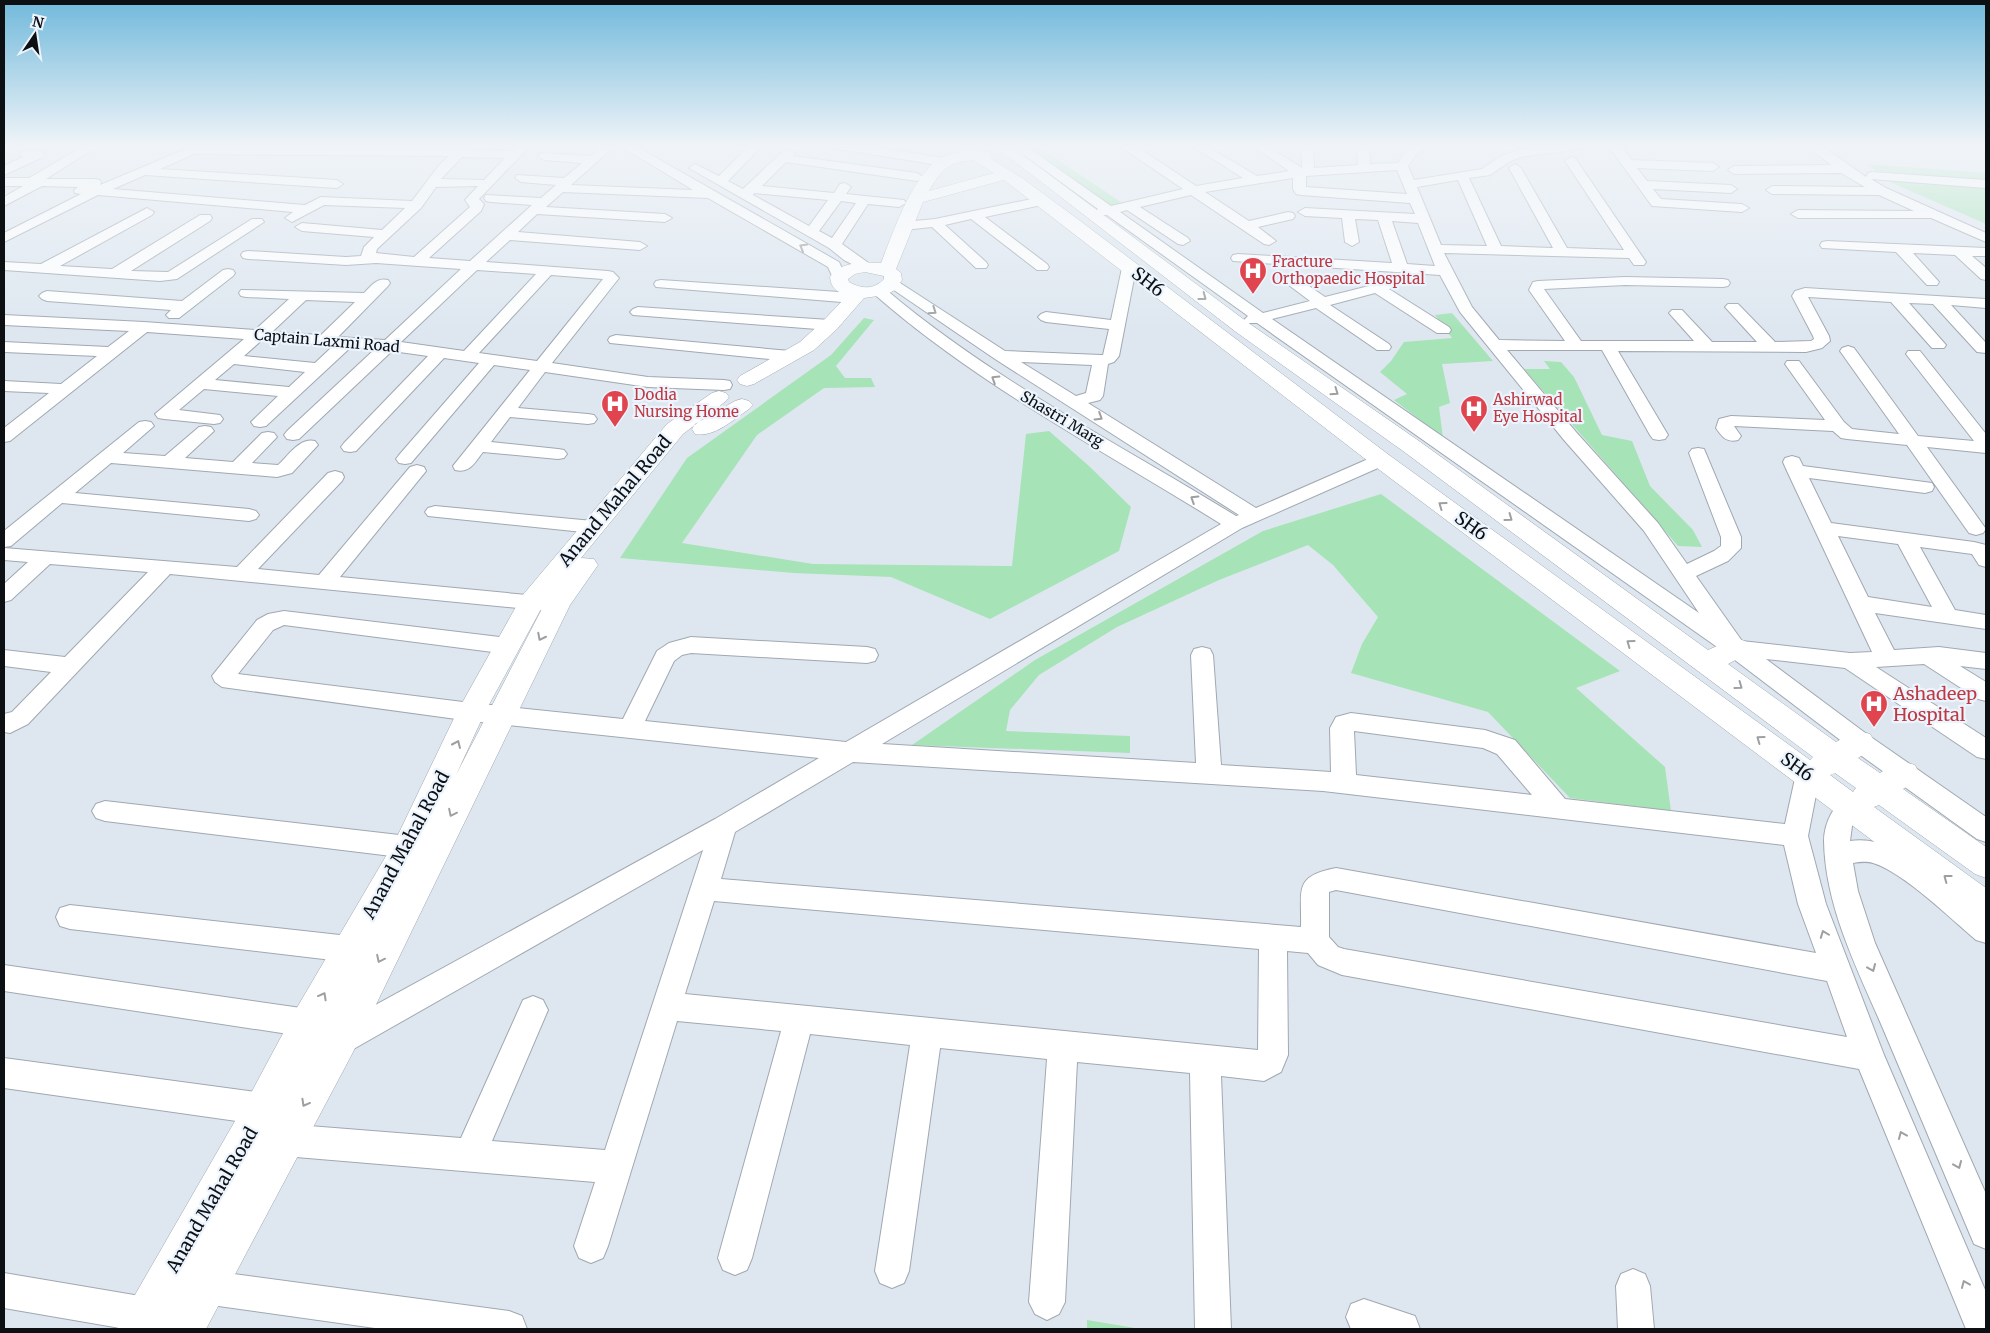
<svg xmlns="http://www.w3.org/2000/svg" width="1990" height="1333" viewBox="0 0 1990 1333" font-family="Merriweather,serif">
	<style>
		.green { fill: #a6e3b7 }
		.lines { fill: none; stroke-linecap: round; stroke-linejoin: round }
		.minor-casing { stroke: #a0a8b1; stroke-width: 2 }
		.major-casing { stroke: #a0a8b1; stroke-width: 1 }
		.minor { fill: #fff; fill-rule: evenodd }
		.major { fill: #fff; fill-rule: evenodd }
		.oneway { stroke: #9e9fa1 }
		.labels { text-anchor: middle; stroke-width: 4.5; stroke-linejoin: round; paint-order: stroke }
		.far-health-label { font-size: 15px; fill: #be3a42; stroke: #ecf4fe; text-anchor: start }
		.far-street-label { font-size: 15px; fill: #0d1013; stroke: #ecf4fe }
		.street-label { font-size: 18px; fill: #0d1013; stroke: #ecf4fe }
		.health-label { font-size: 18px; fill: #be3a42; stroke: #ecf4fe; text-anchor: start }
	</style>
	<rect width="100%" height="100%" fill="#dee7f0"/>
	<path class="green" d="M1018 144H1035L1125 205 1110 209Z
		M1866 164 1986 173V224L1892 183Z
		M1452 313 1493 361 1442 364 1450 403 1439 407 1443 438 1394 400 1407 394 1380 372 1391 361 1404 342 1452 338 1435 315Z
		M864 318 874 320 836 366 845 378H871L875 387 824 388 757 435 682 543 813 564 1012 566 1026 434 1049 431 1089 466 1131 507 1119 551 990 619 891 577 794 573 620 558 687 458 831 355Z
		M1544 361 1561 362 1574 377 1602 435 1632 441 1650 486 1693 530 1702 547 1678 546 1524 369H1550Z
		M1381 494 1620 671 1576 688 1665 767 1671 811 1570 798 1488 712 1351 673 1362 644 1378 617 1333 565 1308 545 1219 580 1117 627 1039 675 1010 710 1006 731 1130 736V753L912 745 1035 660 1263 531Z
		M1087 1320 1141 1329H1087Z"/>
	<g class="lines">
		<defs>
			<path id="minor" d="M87 144H101L46 179H95L100 180 101 183 100 185 198 144H214L212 146 457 148 462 144H475L470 150 512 151 519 144H532L479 199 484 204 481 211 429 258 470 261 532 205 491 202 486 201 484 198 486 195 541 198 556 185 521 182 515 178 517 175 564 178 582 163 544 160 538 156 540 153 590 156 604 144H617L571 185 693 190 617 144H632L839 262 846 277 844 280H834L828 267 708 198 563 192 546 207 665 214 672 218 665 222 537 214 518 232 640 242 647 246 640 250 510 240 486 262 608 271 613 272 619 278 552 363 648 377 724 380 730 381 732 385 730 389 724 390 648 387 545 372 518 408 588 414 594 415 597 419 594 423 588 424 510 417 491 442 558 449 564 450 567 454 564 458 558 459 483 452C475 462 470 474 455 470L453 466 530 370 494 365 411 463 405 464 399 463 396 459 399 455 479 363 444 358 356 451 350 452 344 451 341 447 344 443 428 356 392 351 299 439 293 440 287 439 284 435 287 431 375 349 351 347 266 426 260 427 254 426 251 422 278 396 204 389 179 410 220 415 223 419 220 423 214 424 164 419 158 418 155 414 244 339 147 332 10 441 4 442V428L49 393 4 391V381L61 384 97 356 4 352V342L108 347 129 331 4 325V315L144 322 255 330 289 299 246 297 241 296 239 293 241 290 364 293C371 286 377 277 388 280L390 283 388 286 338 337 385 340 461 269 376 263 346 265 248 259 243 258 241 255 243 252 248 251 346 257 361 256 364 247 374 237 302 231 295 227 302 223 382 230 405 208 324 205 292 222 285 218 293 212 98 195 4 242V233L81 194 75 193 74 190 78 187 42 186 4 206V197L23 186H4V178H29ZM196 153 197 154 449 156 440 164 412 201 321 197 305 205 113 189 145 175 337 188 343 184 337 180 160 169ZM462 157 505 158 484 180 441 179ZM478 186 465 200 470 207 414 257 376 253 377 249 421 208 436 187ZM477 270 536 274 464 351 401 342ZM551 275 603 279 537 361 479 353ZM306 300 355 302 321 335 272 332ZM262 340 333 346 315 363 244 356ZM234 364 305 372 289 387 215 380Z
				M827 144H855L944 158 950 162 944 166 833 148Z
				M1009 144H1023L1111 206 1183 189 1124 149 1122 146 1123 144H1133L1196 186 1243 178 1189 144H1203L1257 176 1289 171 1250 144H1264L1302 168 1301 144H1313L1314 168 1358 165 1357 144H1369L1370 164 1398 163C1409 147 1412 144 1431 144L1416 155 1408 166 1414 180 1482 169 1501 156 1519 150 1564 144H1595L1589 148 1521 157 1509 162 1490 175 1469 178 1501 246 1553 248 1509 168 1515 164 1521 168 1567 248 1624 250 1565 161 1571 157 1575 158 1646 262 1644 265H1634L1629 258 1444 253 1472 307 1499 340 1565 341 1529 290 1533 282 1538 281 1625 277 1723 279 1728 280 1730 283 1728 286 1723 287 1625 285 1544 289 1581 341H1694L1669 313 1672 310H1682L1712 342H1757L1725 307 1728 304H1738L1775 342 1811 341 1814 339 1813 336 1792 296 1795 291 1805 288 1986 299V308L1951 305 1986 343V353L1977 352 1933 304 1909 303 1946 345 1944 348H1932L1891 302 1808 297 1829 336 1830 341 1822 348 1806 352 1618 351 1668 435 1665 439 1659 440 1653 439 1650 435 1602 350H1507L1576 432 1658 523 1687 564 1714 551 1721 546V537L1689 453 1692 449 1698 448 1704 449 1741 537V548L1728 561 1696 576 1742 641 1850 653 1872 652 1787 471 1783 462 1785 458 1792 456 1799 458 1803 466 1932 483 1934 487 1932 491 1925 493 1809 478 1831 523 1974 542 1986 545V567L1979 565 1972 554 1920 547 1955 610 1986 615V629L1875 613 1894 650 1939 647 1986 653V669L1960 666 1986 682V701L1978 699 1924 664 1876 667 1986 738V759L1977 757 1845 668 1766 659 1868 735 1986 817V842L1977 839 1852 749 1727 654 1257 323H1247L1244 320 1248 316 1107 215 1095 216 1093 213 1098 209ZM1397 170 1407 194 1306 187V176ZM1293 178V189L1296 194 1301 195 1410 203 1415 214 1305 208 1298 212 1305 216 1342 218 1345 242 1352 246 1359 242 1355 219 1378 220 1392 263 1238 254 1233 255 1231 258 1233 261 1440 275 1460 312 1564 440 1644 531 1699 613 1272 319 1316 308 1377 350H1389L1391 347 1389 344 1330 305 1375 293 1437 333H1449L1451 330 1449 327 1389 289 1394 288 1396 285 1394 282 1389 281 1325 297 1296 277H1286L1284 280 1286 283 1310 301 1263 313 1120 212 1127 210 1178 244 1183 245 1190 241 1188 238 1140 207 1191 195 1264 244 1269 245 1276 241 1258 227 1293 219 1295 216 1293 213 1288 212 1249 221 1205 192ZM1458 180 1487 246 1441 245 1417 187ZM1392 221 1418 223 1435 266 1407 264ZM1838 536 1898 544 1932 607 1868 597Z
				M1607 144H1619L1632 160 1713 163 1719 167 1713 171 1637 168 1647 181 1731 185 1737 189 1731 193 1653 189 1661 199 1742 204 1749 208 1742 212 1652 206Z
				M1805 144H1819L1866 177 1868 173 1872 172 1986 180V188L1871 179 1886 188 1986 233V242L1931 218H1798L1791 214 1798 210 1914 211 1879 195 1772 194 1766 190 1772 186 1865 187 1841 173 1734 174 1728 170 1734 166 1831 165Z
				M753 145 759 149 728 181 743 189 779 155 789 149 795 153 793 156 917 173 923 177 917 181 786 162 762 186 834 193 840 184 845 183 851 187 846 194 904 200 906 203 899 207 868 204 842 244 870 264 872 267 870 270 865 271 844 260 829 248 689 168 695 164 719 176 749 146ZM754 193 828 200 809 226 753 195ZM841 201 856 203 832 238 819 231Z
				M25 150H39L45 154 43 157 4 175V166L23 157 19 154Z
				M1041 197 1046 198 1048 201 1046 204 985 217 1047 264 1049 267 1047 270H1037L971 219 945 225 986 262 988 265 986 268H976L932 227 904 230 897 226 904 222 935 219Z
				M147 208 154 212 152 215 60 266 112 269 200 215H210L212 218 210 221 131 271 168 272 252 219H262L264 222 177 279 160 281 4 270V262L41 264Z
				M1827 241 1986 248V256H1972L1986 268V280L1981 279 1955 255 1913 253 1939 282 1937 285H1927L1896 252 1822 248 1820 245 1822 242Z
				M1129 264 1134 265 1136 268 1119 356 1114 362 1108 364 1103 396 1100 400 1088 403 1256 508 1375 456 1381 454 1387 456 1390 460 1387 464 1242 528 882 744 1196 763 1191 655 1194 649 1202 647 1210 649 1213 655 1221 765 1331 772 1330 728 1336 717 1351 713 1485 730 1515 740 1565 799 1785 824 1796 774 1799 767 1808 764 1817 767 1820 774 1808 836 1826 904 1884 1055 1986 1292V1329H1966L1859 1069 1342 975 1318 965 1308 953 1287 951 1288 1055 1281 1072 1264 1081 1221 1076 1231 1329H1195L1190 1073 1077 1062 1065 1302 1059 1314 1047 1320 1035 1314 1029 1302 1047 1059 940 1048 909 1271 904 1283 892 1288 880 1283 875 1271 910 1045 810 1034 752 1258 747 1270 735 1275 723 1270 718 1258 781 1031 677 1021 608 1246 603 1258 591 1263 579 1258 574 1246 595 1182 284 1156 273 1151 268 1140 273 1129 284 1124 461 1138 523 1000 533 996 543 1000 548 1010 492 1141 605 1150 703 850 350 1051 339 1055 328 1051 324 1041 328 1031 715 819 819 758 471 721 222 687 215 682 212 676 257 620 268 614 284 611 508 638 516 640 519 646 516 652 508 654 284 625 273 630 238 674 471 703 623 719 657 651 669 643 691 637 867 647 875 649 878 655 875 661 867 663 691 653 682 655 674 661 645 721 846 742 1221 524C1103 450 979 386 874 294L872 291 874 288H884C991 379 1117 443 1236 516L1239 515 995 359 885 284 887 281H897L1005 351 1101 355H1103L1109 329 1046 322 1041 320 1038 317 1041 314 1046 312 1111 320 1122 268 1124 265ZM1021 362 1092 365 1086 393 1076 396ZM1354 731 1483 748 1497 754 1532 795 1356 775ZM853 762 1323 791 1784 845 1798 904 1816 953 1336 868C1293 876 1302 890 1301 927L721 879 735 832ZM1336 890 1827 981 1847 1037 1344 949 1338 947 1329 937V892ZM714 901 1259 949 1258 1050 685 994Z
				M228 269 233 270 235 273 233 276 179 318H169L166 315 171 310 47 301 42 299 39 296 42 293 47 291 182 301 223 270Z
				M661 280 854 293 859 295 862 298 859 301 854 303 656 287 654 284 656 281Z
				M638 307 830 320 836 322 838 325 836 328 830 330 633 315 630 312 633 309Z
				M616 335 790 351 796 353 798 356 796 359 790 361 610 343 608 340 610 337Z
				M1848 346 1854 348 1918 436 1974 441 1906 354 1908 351H1920L1986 434V453L1927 447 1986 529 1983 533 1976 535 1969 533 1907 445 1847 439 1841 438 1833 431 1734 426 1741 436 1738 440C1727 443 1722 437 1716 428L1719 419 1731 416 1825 420 1785 364 1787 361H1799L1844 422 1852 429 1899 434 1840 351 1842 348Z
				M145 421 151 422 154 426 123 453 165 456 199 427 205 426 211 427 214 431 185 458 233 462 262 433 268 432 274 433 277 437 252 463 278 465C289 455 300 437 315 441L318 445 292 473 277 477 111 463 75 493 249 509 256 511 259 515 256 519 249 521 62 503 11 546 4 547V531L139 422Z
				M417 465 424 467 426 471 340 577 548 597 556 599 559 604 556 609 548 611 170 574 28 724 10 733 4 732V714L12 712 51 672 4 666V650L65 657 148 572 50 564 11 600 4 602V584L28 562 4 560V548L237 567 328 473 335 471 342 473 344 477 342 481 258 569 319 575 410 467Z
				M435 506 593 521 600 523 603 527 600 531 593 533 428 516 425 512 428 508Z
				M1851 796 1860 799 1864 806 1852 826 1850 841C1898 833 1951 887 1986 915V943L1976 940C1951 919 1903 872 1873 863 1866 861 1860 862 1853 863L1858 891 1875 943 1986 1194V1249L1974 1244C1944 1173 1914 1102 1884 1031 1859 972 1825 908 1824 841 1824 824 1834 801 1851 796Z
				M105 801 408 836 417 839 421 847 417 855 408 858 105 821 96 818 92 811 96 804Z
				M70 905 349 936 359 940 363 949 359 958 349 962 70 929 60 926 56 917 60 908Z
				M4 965 308 1009 318 1013 323 1023 318 1033 308 1037 4 991Z
				M4 1058 264 1093 275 1098 280 1109 275 1120 264 1125 4 1088Z
				M1633 1269 1645 1274 1650 1286 1654 1329H1618L1616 1286 1621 1274Z
				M204 1270 509 1311 522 1316 527 1329H382L204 1304 192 1299 187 1287 192 1275Z
				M4 1273 146 1297 159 1302 164 1315 159 1328 155 1329H126L4 1308Z
				M1364 1299 1415 1316 1420 1329H1351L1346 1317 1351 1304Z"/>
			<path id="major" d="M951 144H968L979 151 989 152 991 155 990 158 1022 178 1083 223 1389 455 1810 760 1813 757 1403 451 1236 332 992 144H1008L1250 324 1419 441 1708 650 1735 638 1745 641 1749 648 1745 655 1728 664 1836 742C1848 735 1856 729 1870 734L1875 742 1870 750 1858 758 1880 773C1892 765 1900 760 1915 765L1919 773 1915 781 1903 789 1986 847V878L1975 874 1879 805 1874 807 1986 888V922L1974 917 1373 465 1004 180 923 202 896 269 901 273 902 280 895 290 885 295 864 298 837 329 814 350 754 384 747 386 740 384 737 380 740 376 800 342 823 321 847 296C837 291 831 289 830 277 841 261 864 262 881 263 893 233 911 178 939 159 945 155 954 154 961 152ZM973 160 994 173 929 191C941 170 948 162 973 160ZM865 272 884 276V279C874 290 861 289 849 282L848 279 855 274ZM1835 773 1856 788 1853 792 1830 775Z
				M719 391 726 393 729 397 726 401 683 434 581 558 594 559 598 565 570 605 352 1054 206 1329H117L124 1314 250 1095 295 1011 396 839 457 712 522 596 667 424 712 393ZM548 599 544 605 456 775 485 712 542 607Z
				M742 399 749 401 753 405 749 409C734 419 714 438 695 434L692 429 695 424 735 401Z"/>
		</defs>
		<use href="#minor" class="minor-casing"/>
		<use href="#major" class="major-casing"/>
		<use href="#minor" class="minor"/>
		<use href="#major" class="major"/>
	</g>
	<defs><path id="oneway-chevron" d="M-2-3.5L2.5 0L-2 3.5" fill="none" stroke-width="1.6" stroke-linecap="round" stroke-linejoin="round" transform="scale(1.25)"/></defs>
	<g class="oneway">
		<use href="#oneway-chevron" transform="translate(803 247) rotate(-150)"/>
		<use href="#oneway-chevron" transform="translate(1203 297) rotate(37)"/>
		<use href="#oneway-chevron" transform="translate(933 311) rotate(34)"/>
		<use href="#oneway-chevron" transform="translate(995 379) rotate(-148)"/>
		<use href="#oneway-chevron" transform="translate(1335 392) rotate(35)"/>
		<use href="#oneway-chevron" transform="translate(1099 417) rotate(32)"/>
		<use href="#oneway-chevron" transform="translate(1194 499) rotate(-148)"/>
		<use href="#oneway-chevron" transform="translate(1442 505) rotate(-144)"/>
		<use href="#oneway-chevron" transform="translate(1509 518) rotate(36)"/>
		<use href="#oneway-chevron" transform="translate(541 637) rotate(117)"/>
		<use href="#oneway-chevron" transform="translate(1630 643) rotate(-144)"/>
		<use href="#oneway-chevron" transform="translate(1739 686) rotate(36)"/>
		<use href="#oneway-chevron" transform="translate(1760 739) rotate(-144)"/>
		<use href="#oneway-chevron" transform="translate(457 744) rotate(-66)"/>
		<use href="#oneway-chevron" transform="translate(452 813) rotate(116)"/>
		<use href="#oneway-chevron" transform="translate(1947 878) rotate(-143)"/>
		<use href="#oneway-chevron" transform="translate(1824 934) rotate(-111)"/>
		<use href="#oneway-chevron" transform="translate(380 959) rotate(116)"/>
		<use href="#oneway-chevron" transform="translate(1872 968) rotate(67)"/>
		<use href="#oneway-chevron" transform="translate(323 996) rotate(-61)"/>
		<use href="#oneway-chevron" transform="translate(305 1103) rotate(119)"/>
		<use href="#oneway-chevron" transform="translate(1902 1135) rotate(-113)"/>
		<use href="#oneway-chevron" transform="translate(1958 1165) rotate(67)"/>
		<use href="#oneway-chevron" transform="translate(1965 1284) rotate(-113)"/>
	</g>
	<linearGradient id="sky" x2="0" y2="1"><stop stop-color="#71b9db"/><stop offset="0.44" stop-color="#f0f4f8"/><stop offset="1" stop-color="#f0f4f8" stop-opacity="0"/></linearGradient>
	<rect width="1990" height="331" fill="url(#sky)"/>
	<defs>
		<symbol id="hospital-pin" viewBox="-11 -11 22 30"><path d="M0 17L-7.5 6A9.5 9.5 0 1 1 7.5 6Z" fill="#e0444e" stroke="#ecf4fe"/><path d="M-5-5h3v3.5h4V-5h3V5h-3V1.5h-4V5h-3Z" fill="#fff"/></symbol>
	</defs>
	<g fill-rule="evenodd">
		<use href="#hospital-pin" x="1237" y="255" width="32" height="43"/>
		<use href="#hospital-pin" x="599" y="388" width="32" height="43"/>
		<use href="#hospital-pin" x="1458" y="393" width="32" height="43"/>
		<use href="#hospital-pin" x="1858" y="688" width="32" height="43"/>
	</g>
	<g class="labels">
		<g class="far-health-label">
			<text x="1272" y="267">Fracture<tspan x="1272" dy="17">Orthopaedic Hospital</tspan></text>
			<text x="634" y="400">Dodia<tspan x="634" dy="17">Nursing Home</tspan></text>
			<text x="1493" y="405">Ashirwad<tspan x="1493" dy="17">Eye Hospital</tspan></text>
		</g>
		<g class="far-street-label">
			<text transform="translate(327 341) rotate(5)" y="5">Captain Laxmi Road</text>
			<text transform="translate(1062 419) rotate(31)" y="5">Shastri Marg</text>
		</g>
		<g class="street-label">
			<text transform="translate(1148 282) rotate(38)" y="6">SH6</text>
			<text transform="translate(615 501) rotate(-50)" y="6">Anand Mahal Road</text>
			<text transform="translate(1471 526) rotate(36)" y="6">SH6</text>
			<text transform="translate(1797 767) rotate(36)" y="6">SH6</text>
			<text transform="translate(406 845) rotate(-62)" y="6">Anand Mahal Road</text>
			<text transform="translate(212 1200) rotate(-60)" y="6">Anand Mahal Road</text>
		</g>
		<g class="health-label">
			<text x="1893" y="700">Ashadeep<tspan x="1893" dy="21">Hospital</tspan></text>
		</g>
	</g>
	<rect width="1990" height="1333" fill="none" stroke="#0d1013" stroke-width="10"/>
	<g transform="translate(35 35) rotate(13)" stroke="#ecf4fe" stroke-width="4" paint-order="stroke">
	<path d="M0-4L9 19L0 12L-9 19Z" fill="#0d1013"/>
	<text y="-8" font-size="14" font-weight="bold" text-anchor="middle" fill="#0d1013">N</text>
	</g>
</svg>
